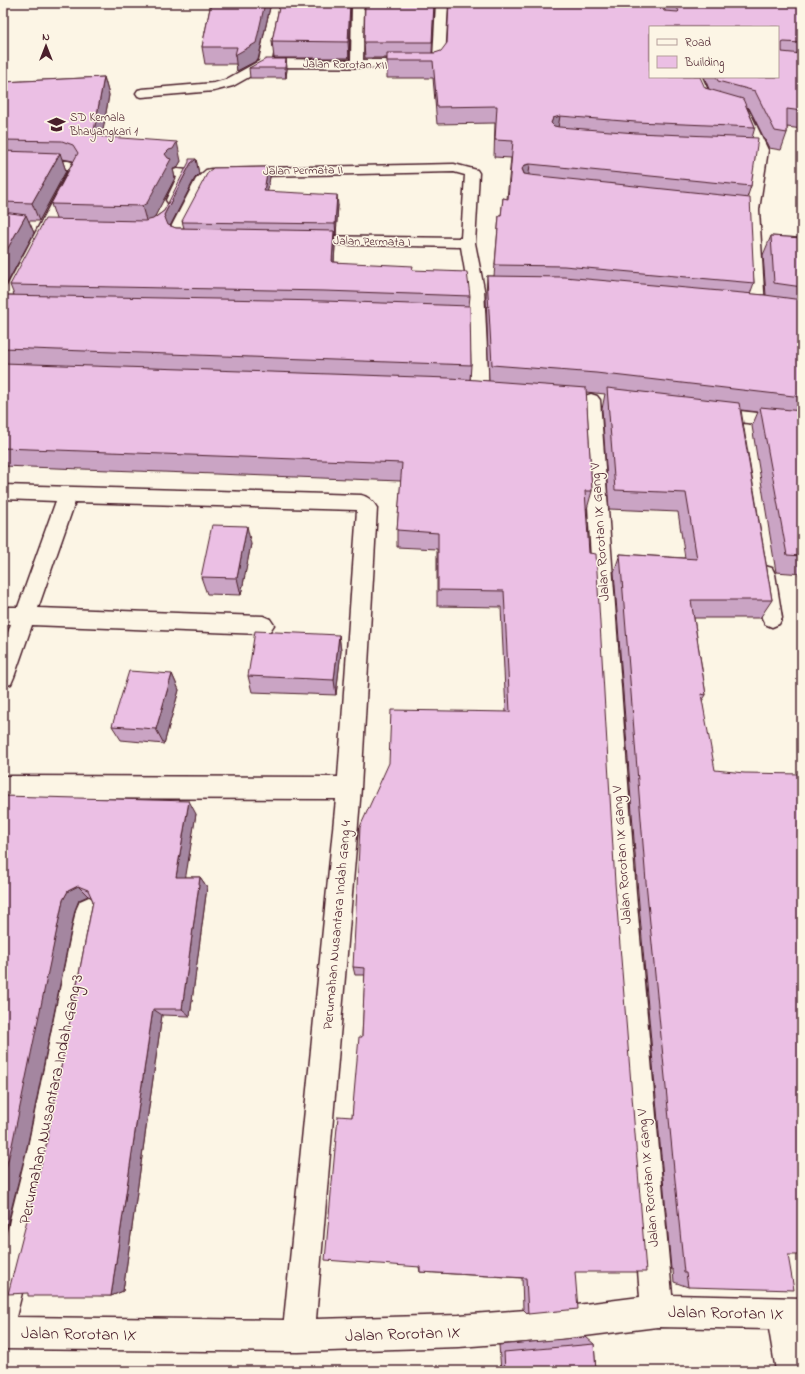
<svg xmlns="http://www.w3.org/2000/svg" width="805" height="1374" viewBox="0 0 805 1374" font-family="'Indie Flower',sans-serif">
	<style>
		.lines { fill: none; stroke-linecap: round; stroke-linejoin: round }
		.minor-casing { stroke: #4a1f2b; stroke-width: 3 }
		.minor { fill: #fcf5e5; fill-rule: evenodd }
		.wall { fill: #caa4c4; stroke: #4a1f2b; fill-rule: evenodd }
		.shaded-wall { fill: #a486a0; stroke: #4a1f2b }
		.building { fill: #ebbfe4; stroke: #4a1f2b }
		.labels { text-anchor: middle; stroke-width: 3; stroke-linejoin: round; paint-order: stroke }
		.far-street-label { font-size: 12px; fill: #4a1f2b; stroke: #fcf5e5 }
		.far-poi-label { font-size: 12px; fill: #4a1f2b; stroke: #fcf5e5; text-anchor: start }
		.street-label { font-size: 14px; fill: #4a1f2b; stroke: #fcf5e5 }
		.near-street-label { font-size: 17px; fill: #4a1f2b; stroke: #fcf5e5 }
	</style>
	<rect width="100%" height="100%" fill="#fcf5e5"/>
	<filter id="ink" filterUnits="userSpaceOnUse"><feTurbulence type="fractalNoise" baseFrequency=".025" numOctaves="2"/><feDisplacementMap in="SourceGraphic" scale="8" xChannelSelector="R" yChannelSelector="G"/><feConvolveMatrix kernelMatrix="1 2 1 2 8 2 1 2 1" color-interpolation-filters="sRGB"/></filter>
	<g filter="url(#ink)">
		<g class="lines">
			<defs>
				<path id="minor" d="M271 3H283L272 59 351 60 352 3H364L363 60H432L433 59 436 3H448L445 59 439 67 435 68 267 67 233 86 214 91 142 97 138 96 136 93 138 90 142 89 214 83 225 80 259 61Z
					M690 77H702L712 99 748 109 751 114 768 150 759 210 765 308 763 312 757 313 751 312 749 308 745 210 754 150 739 115 702 104Z
					M3 160 68 161 78 164 82 171 12 307 10 311 4 312 3 294 68 171 66 169 3 168Z
					M454 164 477 170 479 173 475 243 484 289 489 391 486 395 480 397 474 395 471 391 468 289 461 247 305 244 300 243 298 240 300 237 305 236 461 238 465 175 454 172 214 177 209 181 183 231 186 234 202 236 204 239 202 242 187 243 176 241 169 231 196 179 206 170 211 169Z
					M178 169 187 170 192 175 180 200 178 203 173 204 168 203 166 200 177 177 173 176 171 173 173 170Z
					M591 394 597 396 600 400 636 893 672 1295 802 1298V1371H776L769 1329 657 1327 553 1340 459 1347 298 1352 3 1349V1248L28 1147 76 910 80 901 89 897 98 901 102 910 58 1147 16 1317 284 1320 336 799 3 798V776L338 777 357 510 75 502 38 608 263 616 270 619 274 625 270 631 263 634 32 625 14 677 11 684 3 686V647L11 624 3 623V607H18L56 501 3 499V485L361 495C369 497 373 501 377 508L361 788 316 1319 459 1315 553 1308 640 1297 610 893 582 400 585 396Z
					M713 408 802 418V430L707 418 704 414 707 410Z
					M765 566 772 568 775 574 782 618 779 624 772 627 765 624 762 618 755 574 758 568Z"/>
			</defs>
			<use href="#minor" class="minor-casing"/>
			<use href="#minor" class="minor"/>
		</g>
		<path class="wall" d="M211 3H271L258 60 237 71 236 64H205L202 47Z
			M280 3H351L349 58H274L272 41Z
			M365 3H434L432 53H435L666 12 661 3H802V129L787 127V133L781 150 769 148 749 108 747 107 755 127 752 138 751 186 747 198 754 283 750 294 766 295 763 255 771 236 802 238V574L776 572 752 426 758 412 741 410 772 600 760 618H694L706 695 702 701 788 1255 688 1287 674 1282 673 1270 671 1269 638 893 614 572 620 554 685 558 678 512 609 509 602 409 605 394 586 392 592 491 587 509 586 508 575 1272 528 1314 523 1309 522 1278 420 1272 419 1267 352 1117 362 1037 365 975H355L353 967 506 712 501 607 437 606V549L397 547V530L401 481 3 466V295H14L10 285 56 219 51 204 73 161 68 160 62 159 66 171 39 221H29L34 233 3 291V82L104 77 109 95 102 136 181 161 177 168 173 169 175 178 154 218 164 211 196 159 199 174 195 178 170 226 176 228H184L182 221 268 167 270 177 267 192 338 205 336 235H334L335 246 334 262 413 270 470 296 469 306 471 365 470 380 489 381 486 296 487 276H494L499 216H501L503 198 507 199 511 158 494 157 495 123 437 124 433 78H387V58H365L364 42ZM650 27 778 77H704L709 89 705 88Z
			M286 59 287 69 286 78H250L249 68Z
			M251 544 241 595 207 594 201 577Z
			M339 635 341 651 336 695 252 692 248 676Z
			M172 674 179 690 164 744 121 740 112 726Z
			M3 796 196 814 185 877H200L207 887 190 1016 162 1015 123 1291 111 1296 28 1293 46 1146 93 901 91 897 88 896 79 900 75 910 27 1147Z
			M586 1337 594 1344 596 1371H501L499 1345Z
			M379 1369V1371H332Z"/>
		<path class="shaded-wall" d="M265 3H271L258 60 237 71 235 55Z
			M350 3H351L349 58 348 42Z
			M286 59 287 69 286 78 285 68Z
			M104 77 109 95 99 154 93 136Z
			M560 116 557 134 551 123 553 118Z
			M177 142 181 161 177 168 173 169 175 178 152 222 147 224 142 206 165 154Z
			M60 153 66 171 39 221 32 203Z
			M196 159 199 174 195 178 168 230 164 215 191 163Z
			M530 164 528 182 522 169 525 165Z
			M268 167 270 177 266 202 264 191Z
			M337 195 338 205 336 235 335 224Z
			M26 215 34 233 3 291V257Z
			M334 231 335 246 333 278 332 262Z
			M247 526 251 544 241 595 237 578Z
			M339 635 341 651 336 695 334 680Z
			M172 674 179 690 164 744 156 729Z
			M189 801 196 814 184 887 176 877Z
			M200 877 207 887 190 1016 182 1009Z
			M78 886 88 896 79 900 75 910 27 1147 3 1242V1179L63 900 68 891Z
			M153 1009 162 1015 123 1291 111 1296Z"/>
		<path class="building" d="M211 3H265L256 43 235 55 237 47H202Z
			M280 3H350L348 42 272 41Z
			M365 3H434L432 42H364Z
			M449 3H659L664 11 678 12 679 11 674 3H802V43L784 42 782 43V52L802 54V111L787 109V133L775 131 755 91 718 81 716 77H778V27H650V77H700L705 88 743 99 755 127 636 122 560 116 553 118 551 123 554 126 559 127 636 133 758 138 751 186 530 164 525 165 522 169 524 174 530 175 750 198 754 283 564 266 495 265 499 216H501L503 198 508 199 513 141 495 140 497 106 437 107 433 61H387V53H435L441 51 447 43Z
			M266 59H286L285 68H249Z
			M104 77 93 136 177 142 173 149 169 150 165 154 168 158 171 159 147 203 142 206 51 204 78 153 73 145 62 141 3 140V82Z
			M3 151 60 153 32 203 3 202Z
			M189 159H196L191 163 164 215 168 225 176 228 334 231 332 262 413 266 412 270 467 272 470 296 325 291 10 285 45 219 145 221 153 219 164 211 189 162Z
			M268 167 264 191 337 195 335 224 183 222 182 221 208 172 213 168Z
			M3 212 26 215 3 257Z
			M771 236 802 238V287L774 283Z
			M487 276 564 277 765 295 802 300V397L596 373 492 365Z
			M3 295 324 301 470 306 471 365 3 348Z
			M3 363 449 378 586 388 592 491H585L589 553 596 554 615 883 646 1272H575L578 1309 528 1314 526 1278 420 1272V1267L325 1260 338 1116 352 1117 359 1037H362L365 968 353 967 360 827 389 763 391 710 510 712 504 591 438 590V533L397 530 402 463 3 448Z
			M607 388 739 403 772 600H691L706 695 701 694 715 770 744 773 802 774V1255H788L794 1290 688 1287 686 1273H684L646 882 620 554 697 559 686 493 615 490Z
			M760 407 802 411V556L787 555Z
			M212 525 247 526 237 578 201 577Z
			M255 631 339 635 334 680 248 676Z
			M129 671 172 674 156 729 112 726Z
			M3 796 189 801 176 877H200L182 1009H153L111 1296H28V1293L8 1294 46 1146 93 901 88 890 78 886 68 891 63 900 12 1145 3 1179Z
			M594 1344 596 1371H505L504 1352Z"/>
	</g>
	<defs>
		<symbol id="school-bare" viewBox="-9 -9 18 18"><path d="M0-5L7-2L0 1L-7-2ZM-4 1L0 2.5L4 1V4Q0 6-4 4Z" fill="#4a1f2b" stroke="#fcf5e5" stroke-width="2.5" paint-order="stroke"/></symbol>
	</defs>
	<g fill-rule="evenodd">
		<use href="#school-bare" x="44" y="112" width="25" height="25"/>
	</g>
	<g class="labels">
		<g class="far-street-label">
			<text transform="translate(345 64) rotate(1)" y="4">Jalan Rorotan XII</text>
			<text transform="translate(303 170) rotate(-1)" y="4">Jalan Permata II</text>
			<text transform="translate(372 241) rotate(1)" y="4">Jalan Permata I</text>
		</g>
		<g class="far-poi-label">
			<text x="70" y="121">SD Kemala<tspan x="70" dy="14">Bhayangkari 1</tspan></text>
		</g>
		<g class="street-label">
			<text transform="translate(599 532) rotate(-94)" y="5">Jalan Rorotan IX Gang V</text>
			<text transform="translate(621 855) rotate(-94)" y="5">Jalan Rorotan IX Gang V</text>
			<text transform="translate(336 925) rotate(-85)" y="5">Perumahan Nusantara Indah Gang 4</text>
			<text transform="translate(647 1178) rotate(-95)" y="5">Jalan Rorotan IX Gang V</text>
		</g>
		<g class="near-street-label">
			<text transform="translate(50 1099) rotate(-78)" y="6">Perumahan Nusantara Indah Gang 3</text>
			<text transform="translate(726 1312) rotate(1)" y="6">Jalan Rorotan IX</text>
			<text transform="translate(79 1333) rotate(1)" y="6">Jalan Rorotan IX</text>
			<text transform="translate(403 1333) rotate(-2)" y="6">Jalan Rorotan IX</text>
		</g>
	</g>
	<rect width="805" height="1374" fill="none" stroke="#fcf5e5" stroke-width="16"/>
	<rect x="8" y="8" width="789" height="1358" fill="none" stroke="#4a1f2b" stroke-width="1.5" filter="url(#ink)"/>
	<rect x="649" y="26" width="130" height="52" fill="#fcf5e5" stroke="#b59f9b"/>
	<rect x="657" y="39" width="20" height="6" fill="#fcf5e5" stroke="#b59f9b"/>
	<text x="685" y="46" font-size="12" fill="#4a1f2b">Road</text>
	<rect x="657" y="56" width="20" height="12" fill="#ebbfe4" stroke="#b59f9b"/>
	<text x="685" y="66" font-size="12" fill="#4a1f2b">Building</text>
	<g transform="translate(46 46)" stroke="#fcf5e5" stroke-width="3" paint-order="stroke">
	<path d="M0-3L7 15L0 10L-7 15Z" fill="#4a1f2b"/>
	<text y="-6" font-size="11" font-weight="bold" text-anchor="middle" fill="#4a1f2b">N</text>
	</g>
</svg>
